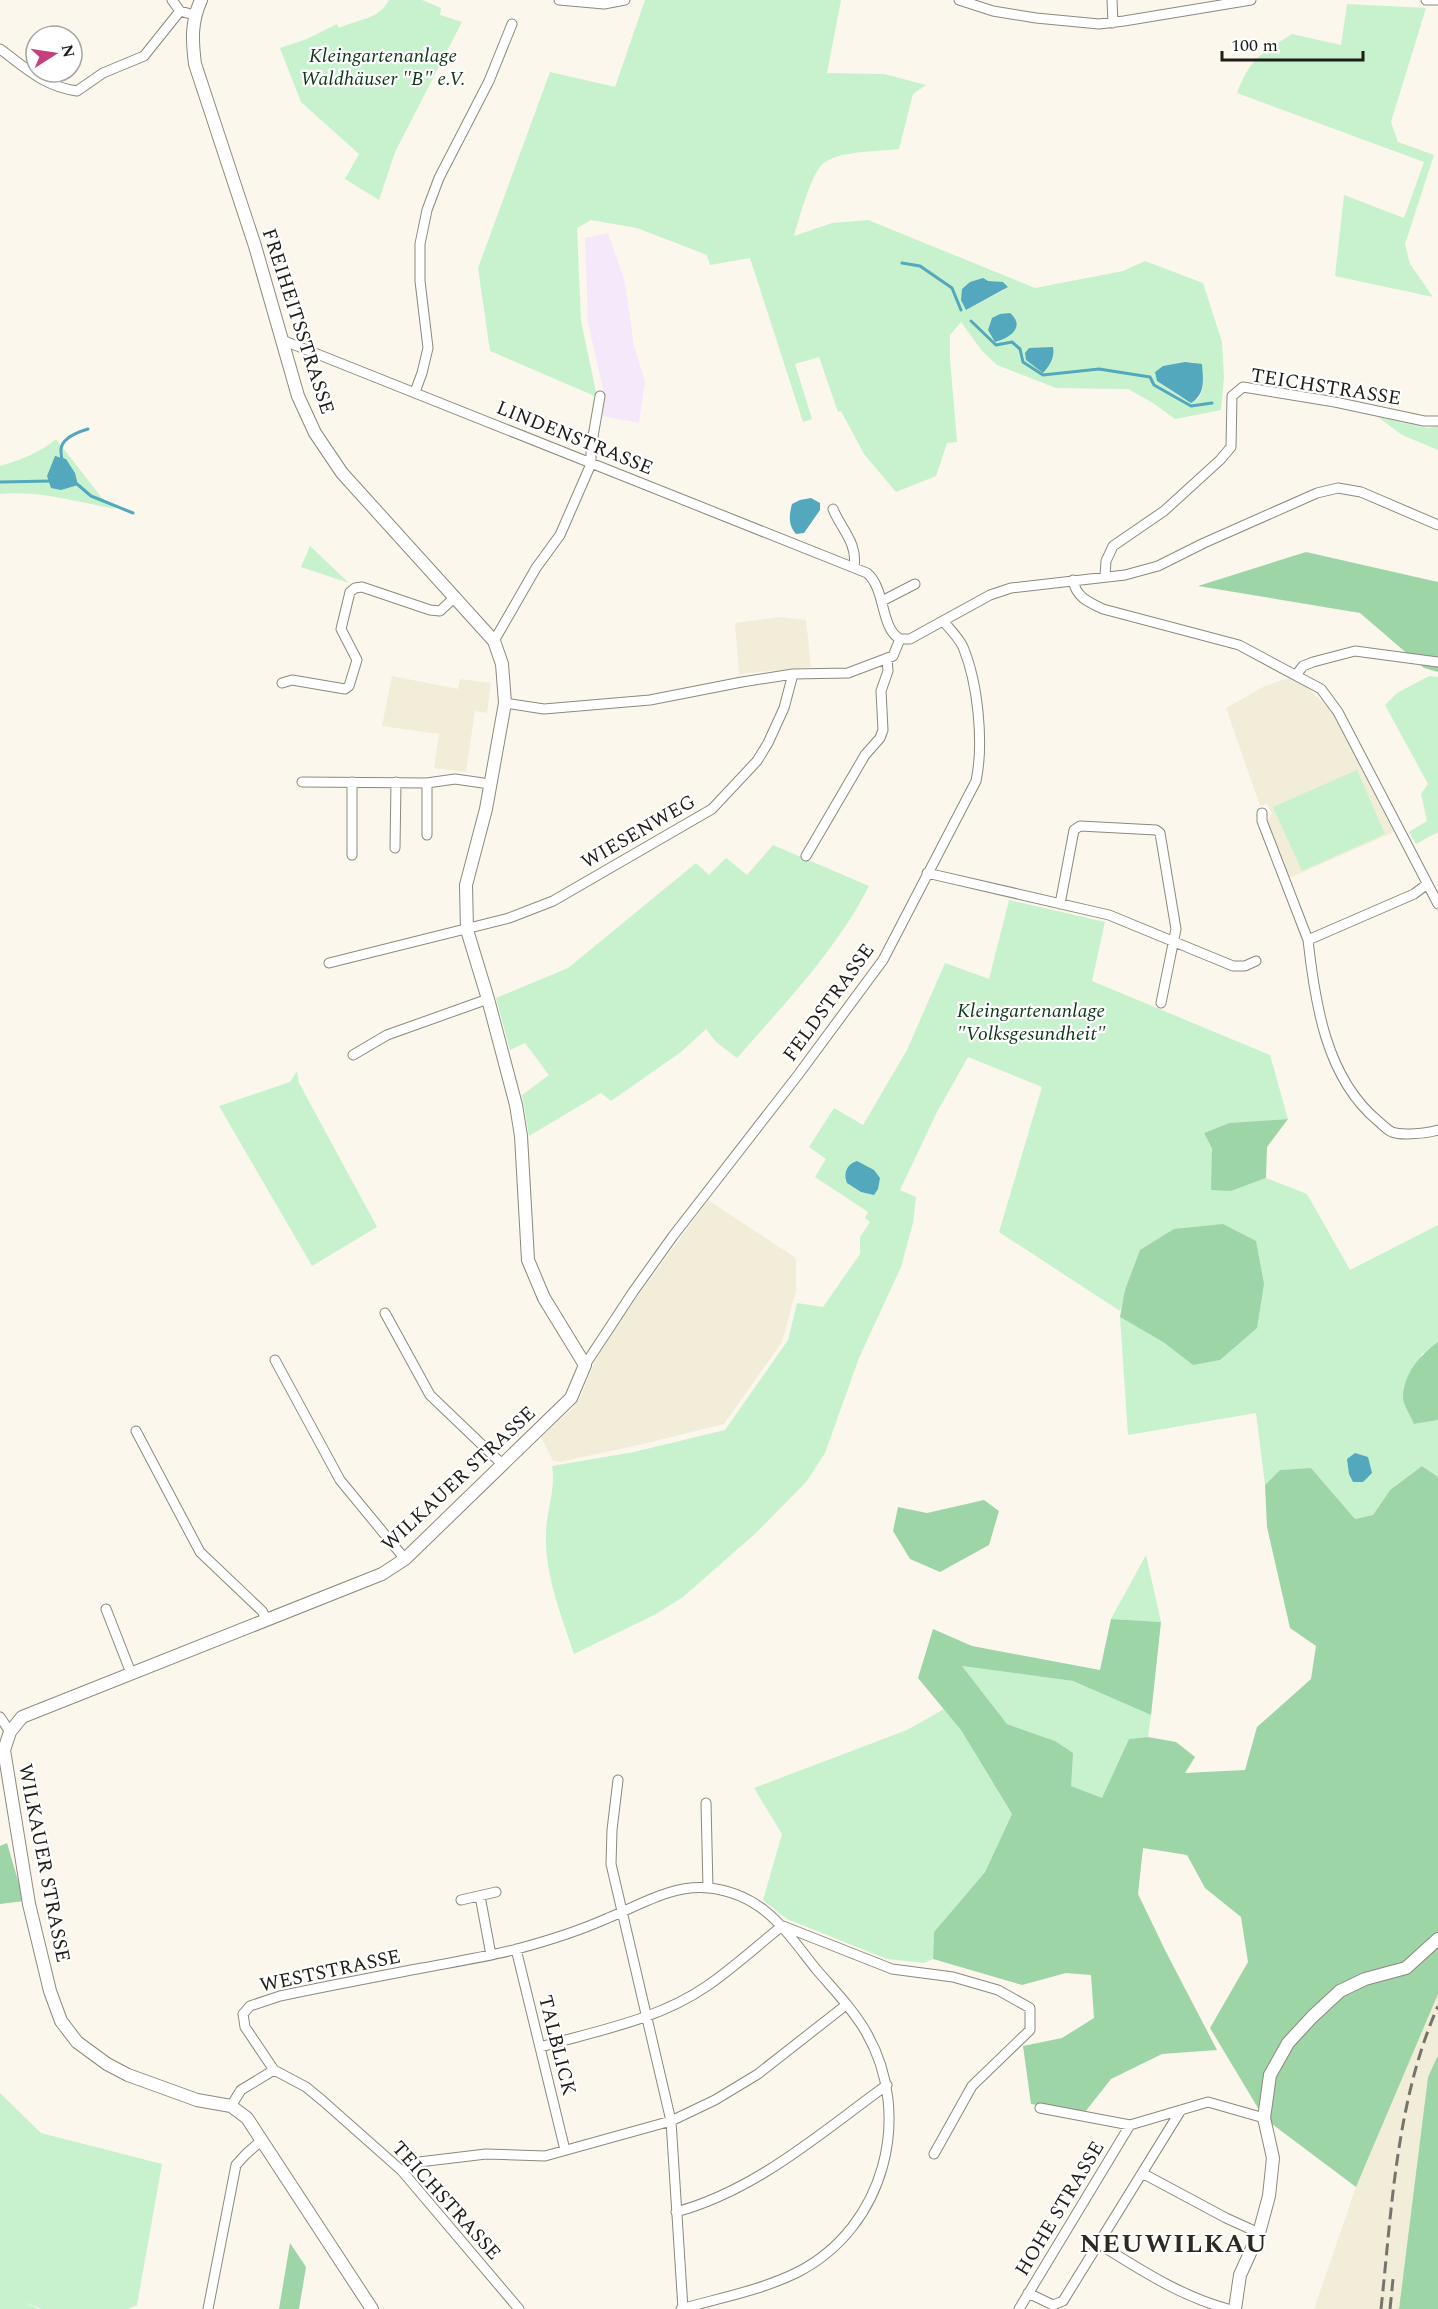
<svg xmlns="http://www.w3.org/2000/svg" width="1438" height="2309" viewBox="0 0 1438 2309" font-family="Spectral,serif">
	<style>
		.built { fill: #f2edd9 }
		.industrial { fill: #f6e8fb }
		.green { fill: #c7f2cd; fill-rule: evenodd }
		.forest { fill: #9dd5a6 }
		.water { fill: #54a8bd }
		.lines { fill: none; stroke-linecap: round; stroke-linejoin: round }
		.stream { stroke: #54a8bd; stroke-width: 3 }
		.minor-casing { stroke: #8c897e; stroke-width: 11 }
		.tertiary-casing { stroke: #8c897e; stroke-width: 14 }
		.minor { stroke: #fff; stroke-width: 9 }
		.tertiary { stroke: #fff; stroke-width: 12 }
		.rail { stroke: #76746d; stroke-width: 3; stroke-dasharray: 12 6; stroke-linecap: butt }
		.labels { text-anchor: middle; stroke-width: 4.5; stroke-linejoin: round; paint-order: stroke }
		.park-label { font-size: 20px; font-style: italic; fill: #0c3618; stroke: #fff }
		.street-label { font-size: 20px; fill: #1e1d19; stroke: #fff }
		.district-label { font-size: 26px; font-weight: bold; letter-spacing: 1.5px; fill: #2c2a21; stroke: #fff }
	</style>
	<rect width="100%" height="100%" fill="#fbf7ec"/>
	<path class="built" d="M781 617 806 620 811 667 739 674 735 623Z
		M392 676 458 689 460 679 491 683 487 713 475 711 466 772 434 768 439 734 382 726Z
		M1288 678 1303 684 1335 713 1394 832 1289 878 1266 822 1272 814 1267 804 1260 806 1226 708 1265 686Z
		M708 1200 796 1258V1291L782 1342 724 1424 643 1444 560 1462 553 1461 541 1437 571 1410 581 1396 594 1363 621 1319Z
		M1438 1994V2054L1428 2077 1399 2309H1314L1356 2187Z"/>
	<path class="industrial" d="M608 233 625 282 634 346 645 381 639 423 602 416 605 399 588 322 585 238Z"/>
	<path class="green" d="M389 0H422L441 8 440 15 462 22 395 152 379 200 345 179 359 154 301 102 280 48 307 39 337 24 339 28C358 19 379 20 389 0Z
		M645 0H841L827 73 884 74 926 85 913 94 899 149C876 152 845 150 825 162 811 171 799 220 794 236L832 223 868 220 1035 288 1123 271 1145 261 1203 283 1222 342 1224 377 1221 410 1175 419 1153 403 1128 389 1056 388 997 365 982 351 961 322 950 335V359L957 442 947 443 936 476 896 492 864 454 841 411 838 412 819 357 795 364 812 419 803 422 750 258 710 265 707 255 637 228 591 220 577 228 581 321 597 397 490 351 478 268 550 72 615 87ZM995 281 1004 290 966 310 988 282ZM1193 362C1202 375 1207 385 1198 399L1181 397 1157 381 1163 366Z
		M1347 4 1426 8 1391 122 1398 142 1434 155 1405 244 1410 264 1433 297 1335 276 1344 195 1404 218 1424 162 1237 93C1251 57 1261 54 1292 34L1341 45Z
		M1378 417 1428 428 1438 426V450L1402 435Z
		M56 439 102 498 116 509C79 502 38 490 0 494V466C20 460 40 453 56 439Z
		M310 546 349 583 301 567Z
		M1429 676 1438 677V832L1416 844 1409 832 1427 821 1421 794 1428 784 1385 705 1397 693Z
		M1357 770 1385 834 1302 871 1273 807Z
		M773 845 869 886C835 952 785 1003 737 1058L716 1042 706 1029 681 1052 611 1101 601 1093 529 1136 522 1095 549 1075 525 1043 510 1050 496 998 568 968 696 863 709 875 726 858 747 875Z
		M1009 900 1105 922 1092 981 1270 1055 1288 1119 1229 1123 1204 1133 1231 1191 1266 1178 1307 1194 1350 1270 1438 1225V1342L1421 1355 1414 1424 1438 1420V1477L1422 1466 1390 1490 1373 1515 1355 1519 1311 1468 1280 1470 1265 1485 1256 1413 1128 1435 1120 1317 1163 1342 1193 1365 1140 1250 1120 1311 999 1232 1042 1087 968 1057 937 1112 900 1190 916 1197 913 1223 901 1267 859 1358 825 1453 807 1481 757 1532 683 1597 656 1614 574 1654C561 1614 544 1574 546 1531 547 1509 556 1488 552 1466L634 1452 725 1430 788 1340 797 1303 823 1307 860 1254V1237L870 1222 865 1218 868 1212 815 1177 826 1159 809 1147 834 1108 863 1125 907 1050 945 963 989 979Z
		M297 1071 299 1083 377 1227 312 1266 219 1106 290 1082Z
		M1146 1555 1161 1622 1111 1619Z
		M962 1666 1073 1681 1151 1715 1148 1737 1129 1739 1103 1799 1071 1786 1055 1741 1007 1724Z
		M944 1709 961 1730 1012 1814 985 1872 934 1932 933 1959 924 1963 887 1959 787 1919 763 1900 782 1834 754 1788 907 1730Z
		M0 2093 41 2133 162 2164 137 2305 128 2309H41L24 2302 38 2309H0Z"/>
	<path class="forest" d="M1306 552 1438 582V672L1424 668 1360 613 1198 586Z
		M1288 1119 1267 1147 1266 1178 1231 1191 1211 1190 1212 1149 1204 1133 1229 1123Z
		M1223 1224 1256 1241 1264 1284 1257 1328 1220 1360 1193 1365 1163 1342 1120 1317 1125 1290 1140 1250 1174 1229Z
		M1438 1342V1420L1414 1424C1411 1416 1403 1405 1403 1397 1404 1373 1420 1355 1438 1342Z
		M1422 1466 1438 1477V1994L1356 2187 1264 2118 1210 2028 1248 1962 1241 1917 1205 1888 1187 1855 1143 1848 1138 1894 1166 1952 1217 2050 1162 2054 1111 2079 1085 2112 1031 2104 1023 2046 1062 2038 1094 2018 1091 1975 1066 1973 1022 1985 933 1959 934 1932 985 1872 1012 1814 961 1730 918 1678 933 1629 972 1646 1100 1670 1111 1619 1161 1622 1151 1715 1073 1681 962 1666 1007 1724 1055 1741 1073 1753 1071 1786 1102 1798 1129 1739 1148 1737 1176 1742 1195 1757 1185 1773 1245 1770 1257 1727 1311 1679 1316 1646 1290 1628 1267 1527 1265 1485 1280 1470 1311 1468 1355 1519 1373 1515 1390 1490Z
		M984 1500 999 1511 989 1545 940 1572 910 1559 893 1531 898 1507 927 1513Z
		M7 1843 24 1901 0 1904V1846Z
		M1438 2055V2309H1399L1428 2077Z
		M290 2243 306 2267 299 2309H279Z"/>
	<path class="water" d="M983 278 988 281 1003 282 1008 287 966 310 961 300 962 289 970 282Z
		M1010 313C1026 327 1010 338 995 342L988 330 992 318 1000 314Z
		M1053 347C1055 357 1050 365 1043 373L1026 360 1025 353 1029 348Z
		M1185 362 1202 364C1203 379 1206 394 1191 403L1157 381 1155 372 1163 366Z
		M55 456 66 459 75 473 78 485 61 490 51 488 47 476Z
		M811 498 820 503V510L804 533 796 534C788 525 789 515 792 504L800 500Z
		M857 1161 874 1170 880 1178 878 1189 874 1195 861 1192 847 1183C843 1173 847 1164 857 1161Z
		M1355 1453 1368 1457 1372 1473 1363 1482H1353L1349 1474 1347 1459Z"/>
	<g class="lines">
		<path class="stream" d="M902 263 920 266 952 288 961 310
			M971 321 996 345 1012 342 1020 349 1023 362 1043 375 1099 369 1150 377 1154 385 1191 406 1212 403
			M62 462C62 458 61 455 61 451 60 438 78 432 88 429
			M0 482 52 481
			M77 484 91 496 133 513"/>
		<defs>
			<path id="minor" d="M172 0 180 11
				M559 0 604 4 625 0
				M959 0 993 11 1036 18 1099 24 1124 21 1251 0
				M1112 0 1113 23
				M1426 0H1437
				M0 49C26 68 43 86 77 91L103 73 144 56 180 11 194 15
				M282 340 867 573C886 589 880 628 900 639
				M415 392 422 373 428 348 420 281V244L427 210 439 178 489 81 512 24
				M833 509C841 529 858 543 854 567
				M1105 576 1106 561 1113 546 1164 511 1220 460 1231 447 1232 396 1243 387 1335 402 1424 421H1438
				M1073 580C1076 597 1088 602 1103 609L1239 645 1321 689 1338 712 1438 904
				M882 601 915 584
				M900 639H910L990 595 1011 588 1125 575 1158 566 1204 543 1317 493 1338 488 1361 492 1438 525
				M494 641 536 568 560 535 591 464V448L600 396
				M1296 675 1303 666 1313 662 1355 651 1438 662
				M282 683 292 680 345 689 349 686 357 660 341 629 350 592 355 588 362 587 430 610 440 611 455 597
				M505 703 544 709 650 700 742 682 793 674 848 673 893 656 900 639
				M302 782 427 783 455 779 490 784
				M1262 813V821L1308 940
				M427 835V783
				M395 848 396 782
				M352 855V782
				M806 856 865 755 880 738 883 730 881 691 888 671 887 658
				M927 873 1109 915 1233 966H1245L1256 961
				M1426 885 1414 894 1308 940C1315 1003 1326 1078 1378 1121 1382 1124 1387 1130 1392 1132 1403 1136 1427 1133 1438 1130
				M1060 904 1074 830 1080 826 1156 830 1160 833 1176 929 1161 1003
				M329 963 509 918 553 901 712 809 757 761 768 743 784 708 793 674
				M353 1055 387 1035 488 999
				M385 1313 430 1395 502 1464
				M275 1360 340 1480 405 1559
				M585 1365 633 1292 673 1236 798 1075 883 960 976 781C984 743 978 683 963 647 959 638 950 629 943 621
				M136 1431 200 1552 262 1611 267 1620
				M106 1609 131 1673
				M0 1717 10 1732
				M618 1780 612 1830 611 1864 671 2121 683 2309
				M706 1803 708 1888
				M480 1896 491 1955
				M461 1900 496 1892
				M783 1926 892 1969 953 1977 998 1990 1030 2008V2030L972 2086 934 2154
				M516 1949 565 2150
				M540 2047C596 2031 658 2020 707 1986 733 1968 757 1946 782 1926
				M231 2106 241 2090 274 2070
				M1040 2108 1130 2125 1208 2102 1264 2118
				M402 2171 419 2162 486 2154 545 2156 671 2121 715 2100 758 2074 846 2005
				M1142 2173 1226 2218 1259 2233
				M676 2212C757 2190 820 2133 887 2085
				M1099 2244C1141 2270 1180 2296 1228 2309
				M1028 2293 1053 2305 1063 2301 1181 2110
				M208 2309 236 2165 246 2154 262 2140
				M519 2309 402 2171 323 2101 306 2087 274 2070 245 2027 243 2014 250 2006 280 1996C327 1986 375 1977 422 1968 454 1962 486 1957 517 1949 547 1941 579 1931 608 1918 640 1905 673 1884 709 1888 763 1894 785 1930 816 1969 833 1989 853 2009 866 2032 914 2115 885 2227 798 2272 762 2290 720 2298 681 2309
				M1019 2309 1130 2125"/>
			<path id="tertiary" d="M201 0C191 22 192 40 195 64L255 246 298 396 315 433 342 473 494 641 502 664 505 703 486 809 466 885 467 930 488 999 516 1105 521 1136 528 1260 544 1298 585 1365 571 1398 405 1559 382 1574 22 1717 10 1732 4 1750 29 1904 50 1991 61 2021 77 2042 107 2064 128 2075 197 2100 231 2106 247 2118 372 2309
				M1235 2309 1240 2275 1259 2233 1269 2196 1273 2158 1264 2118 1270 2075 1288 2043 1312 2017 1340 1991 1365 1979 1406 1968 1438 1939"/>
		</defs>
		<use href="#minor" class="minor-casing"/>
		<use href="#tertiary" class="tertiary-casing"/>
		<use href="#minor" class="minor"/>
		<use href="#tertiary" class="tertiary"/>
		<path class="rail" d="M1381 2309C1392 2208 1396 2101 1438 2006
			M1390 2309 1393 2279"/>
	</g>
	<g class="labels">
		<g class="park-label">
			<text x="383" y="62">Kleingartenanlage<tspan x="383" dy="23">Waldhäuser "B" e.V.</tspan></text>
			<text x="1031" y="1017">Kleingartenanlage<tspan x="1031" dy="23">"Volksgesundheit"</tspan></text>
		</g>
		<g class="street-label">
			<text transform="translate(299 321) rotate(72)" y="7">FREIHEITSSTRASSE</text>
			<text transform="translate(1326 386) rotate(9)" y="7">TEICHSTRASSE</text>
			<text transform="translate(575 437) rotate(22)" y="7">LINDENSTRASSE</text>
			<text transform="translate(638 831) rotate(-30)" y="7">WIESENWEG</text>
			<text transform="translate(828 1002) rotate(-54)" y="7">FELDSTRASSE</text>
			<text transform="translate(458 1478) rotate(-43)" y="7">WILKAUER STRASSE</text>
			<text transform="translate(45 1863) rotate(79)" y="7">WILKAUER STRASSE</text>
			<text transform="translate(330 1970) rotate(-12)" y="7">WESTSTRASSE</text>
			<text transform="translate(558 2045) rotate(76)" y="7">TALBLICK</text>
			<text transform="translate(447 2200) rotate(48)" y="7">TEICHSTRASSE</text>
			<text transform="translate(1059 2208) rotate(-59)" y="7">HOHE STRASSE</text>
		</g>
		<g class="district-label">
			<text x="1174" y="2252">NEUWILKAU</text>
		</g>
	</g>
	<g transform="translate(54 54) rotate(78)"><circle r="28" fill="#ffffff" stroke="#a5a5a3" stroke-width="1.5"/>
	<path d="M0-4.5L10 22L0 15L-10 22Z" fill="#c73f7d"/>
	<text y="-9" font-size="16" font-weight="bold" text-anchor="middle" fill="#1e1d19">N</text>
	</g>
	<path d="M1222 51v9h141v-9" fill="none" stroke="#1e1d19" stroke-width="3"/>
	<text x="1231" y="51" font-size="18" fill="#1e1d19" stroke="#ffffff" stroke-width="4.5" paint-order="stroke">100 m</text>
</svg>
